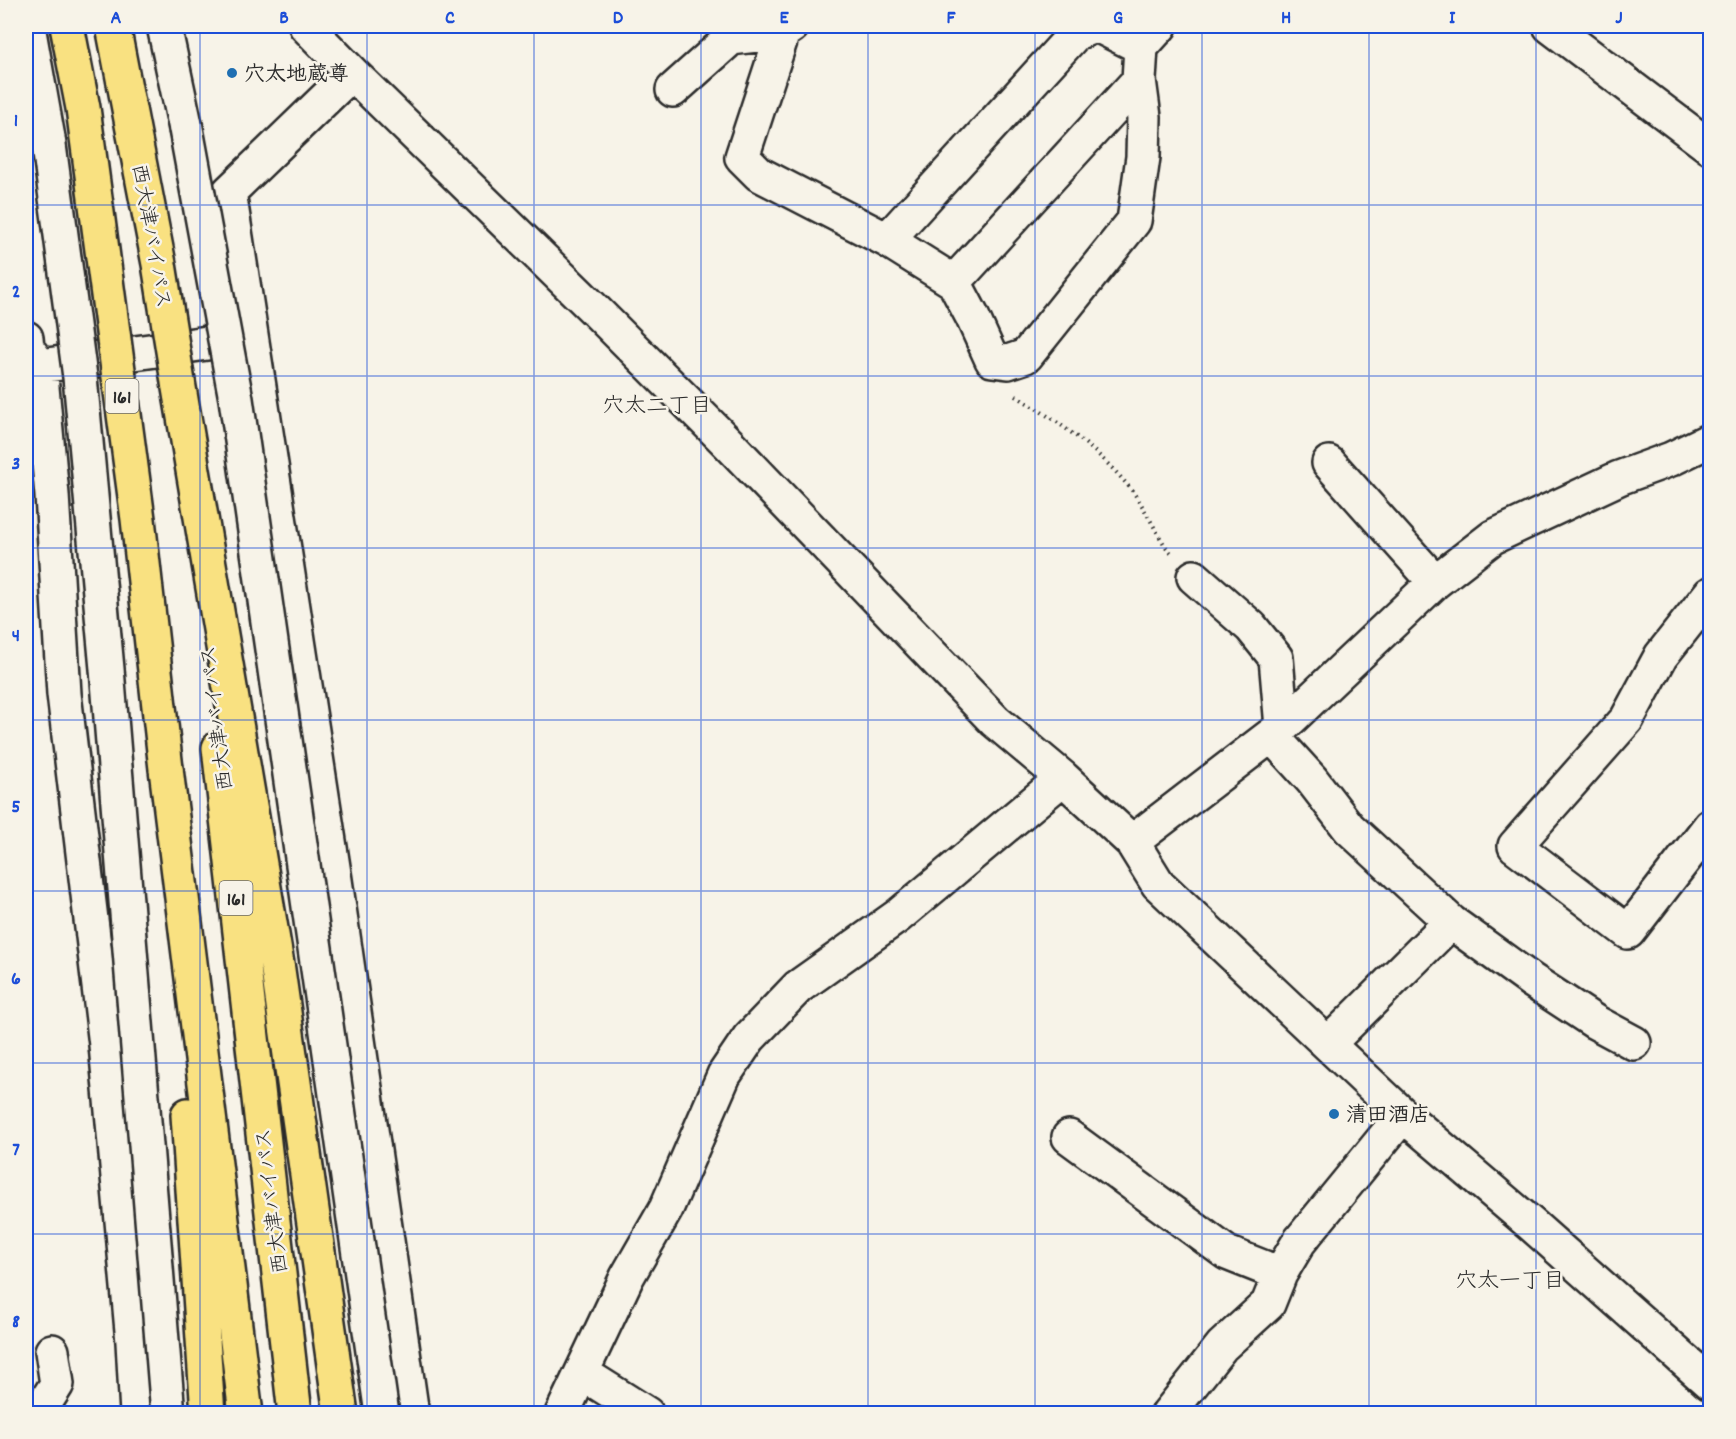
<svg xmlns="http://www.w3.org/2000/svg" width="1736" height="1439" viewBox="0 0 1736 1439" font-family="Dekko,'Klee One',sans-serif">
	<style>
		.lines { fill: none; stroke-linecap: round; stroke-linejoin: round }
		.minor-casing { stroke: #2b2b2b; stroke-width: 38 }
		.highway-casing { stroke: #2b2b2b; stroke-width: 38 }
		.path { stroke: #2b2b2b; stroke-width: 4; stroke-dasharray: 1.5 4.5; stroke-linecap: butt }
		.minor { stroke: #f7f3e8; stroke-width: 33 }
		.highway { stroke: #f9e181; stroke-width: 33 }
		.minor-bridge-casing { stroke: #2b2b2b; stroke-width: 38; stroke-linecap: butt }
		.highway-bridge-casing { stroke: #2b2b2b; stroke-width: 38; stroke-linecap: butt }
		.minor-bridge { stroke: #f7f3e8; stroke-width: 33 }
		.highway-bridge { stroke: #f9e181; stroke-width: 33 }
		.grid { fill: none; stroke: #1d4ed8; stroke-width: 1.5; stroke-opacity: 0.55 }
		.poi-dot { fill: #1f6fb2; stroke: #f7f3e8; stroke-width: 2 }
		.labels { text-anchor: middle; stroke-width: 5; stroke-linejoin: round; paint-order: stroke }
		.shield { fill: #f7f3e8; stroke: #686764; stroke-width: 1.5 }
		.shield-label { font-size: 20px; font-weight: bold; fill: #2b2b2b }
		.poi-label { font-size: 21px; font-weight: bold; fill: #2b2b2b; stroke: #f7f3e8; text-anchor: start }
		.street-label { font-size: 21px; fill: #2b2b2b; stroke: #f7f3e8 }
		.neighbourhood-label { font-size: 22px; fill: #2b2b2b; stroke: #f7f3e8 }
		.neatline { fill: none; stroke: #1d4ed8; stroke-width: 2 }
		.grid-label { font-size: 20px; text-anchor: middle; font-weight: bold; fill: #1d4ed8 }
	</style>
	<rect width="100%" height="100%" fill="#f7f3e8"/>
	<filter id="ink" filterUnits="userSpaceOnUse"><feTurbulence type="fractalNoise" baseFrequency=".0167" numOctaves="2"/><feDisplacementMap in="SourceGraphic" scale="12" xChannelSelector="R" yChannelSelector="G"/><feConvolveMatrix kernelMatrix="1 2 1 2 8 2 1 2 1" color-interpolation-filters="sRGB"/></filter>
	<g filter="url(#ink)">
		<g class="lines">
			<defs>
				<path id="minor" d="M28 26 48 138
					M164 26 186 129
					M306 26 352 73 229 192 335 880 412 1414
					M792 26 783 32 742 157 759 174 887 240 954 282 972 316 992 360 1008 362 1026 356 1134 221 1143 157 1144 117 1139 80 1141 47 1160 26
					M1099 26 1141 47
					M1550 26 1710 147
					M352 73 596 311 728 443 995 721 1063 778 1132 842 1158 884 1403 1115 1531 1224 1710 1383
					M673 90 731 38 783 32
					M887 240 1076 33 1094 26
					M954 282 1139 80
					M26 338 27 348 40 366 251 337
					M40 366 52 495 64 694 106 1045 133 1342 137 1414
					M1329 463 1435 582
					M1194 577 1251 627 1276 658 1282 727
					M1710 594 1661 656 1627 719 1515 846 1628 932 1710 826
					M1272 736 1312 780 1349 828 1451 922 1531 980 1595 1022 1634 1043
					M1132 842 1282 727 1435 582 1493 537 1619 478 1671 459 1710 440
					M1328 1044 1451 922
					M1069 1137 1227 1253 1280 1274 1299 1242 1403 1115
					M582 1373 647 1414
					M38 1414 57 1384 52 1351
					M562 1414 627 1277 666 1209 724 1075 749 1038 798 987 898 916 1063 778
					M1168 1414 1222 1346 1268 1304 1280 1274"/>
				<path id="highway" d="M178 382 278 970 341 1414
					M219 748 295 1414
					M166 769 246 1414
					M188 1115 208 1414"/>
			</defs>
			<use href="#minor" class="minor-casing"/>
			<use href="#highway" class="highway-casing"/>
			<path class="path" d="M1016 396C1058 421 1099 450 1130 488 1143 504 1154 529 1166 547L1173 555"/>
			<use href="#minor" class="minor"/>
			<use href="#highway" class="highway"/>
			<defs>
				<path id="minor-bridge" d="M186 129 236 399 382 1414
					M48 138 80 377 107 669 168 1414"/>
				<path id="highway-bridge" d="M67 26 83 108 138 519 166 769
					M113 26 159 264 178 382"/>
			</defs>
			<use href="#minor-bridge" class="minor-bridge-casing"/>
			<use href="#highway-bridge" class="highway-bridge-casing"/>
			<use href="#minor-bridge" class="minor-bridge"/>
			<use href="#highway-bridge" class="highway-bridge"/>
		</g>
	</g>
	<path class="grid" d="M200 26V1414M367 26V1414M534 26V1414M701 26V1414M868 26V1414M1035 26V1414M1202 26V1414M1369 26V1414M1536 26V1414M26 205H1710M26 376H1710M26 548H1710M26 720H1710M26 891H1710M26 1063H1710M26 1234H1710"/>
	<g class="poi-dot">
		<circle cx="232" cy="73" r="6"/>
		<circle cx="1334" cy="1114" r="6"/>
	</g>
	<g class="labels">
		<g class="shield">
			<rect x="105.5" y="379" width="33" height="34" rx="4.5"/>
			<rect x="219.5" y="881" width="33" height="34" rx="4.5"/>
		</g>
		<g class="shield-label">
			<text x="122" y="403">161</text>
			<text x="236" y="905">161</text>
		</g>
		<g class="poi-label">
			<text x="244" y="80">穴太地蔵尊</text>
			<text x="1346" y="1121">清田酒店</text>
		</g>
		<g class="street-label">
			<text transform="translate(152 236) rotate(80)" y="7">西大津バイパス</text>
			<text transform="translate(216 718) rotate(-97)" y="7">西大津バイパス</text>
			<text transform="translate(271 1201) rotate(-97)" y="7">西大津バイパス</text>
		</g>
		<g class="neighbourhood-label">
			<text x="657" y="412">穴太二丁目</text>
			<text x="1510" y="1287">穴太一丁目</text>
		</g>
	</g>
	<rect width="1736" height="1439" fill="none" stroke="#f7f3e8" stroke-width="66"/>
	<rect x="33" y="33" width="1670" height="1373" class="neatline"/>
	<g class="grid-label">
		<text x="116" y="23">A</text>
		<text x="284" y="23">B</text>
		<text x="450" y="23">C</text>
		<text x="618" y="23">D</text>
		<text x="784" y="23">E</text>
		<text x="951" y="23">F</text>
		<text x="1118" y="23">G</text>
		<text x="1286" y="23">H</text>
		<text x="1452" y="23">I</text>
		<text x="1619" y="23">J</text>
		<text x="16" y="126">1</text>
		<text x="16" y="297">2</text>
		<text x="16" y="469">3</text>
		<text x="16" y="641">4</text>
		<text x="16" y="812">5</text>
		<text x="16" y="984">6</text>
		<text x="16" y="1155">7</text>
		<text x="16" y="1327">8</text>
	</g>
</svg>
